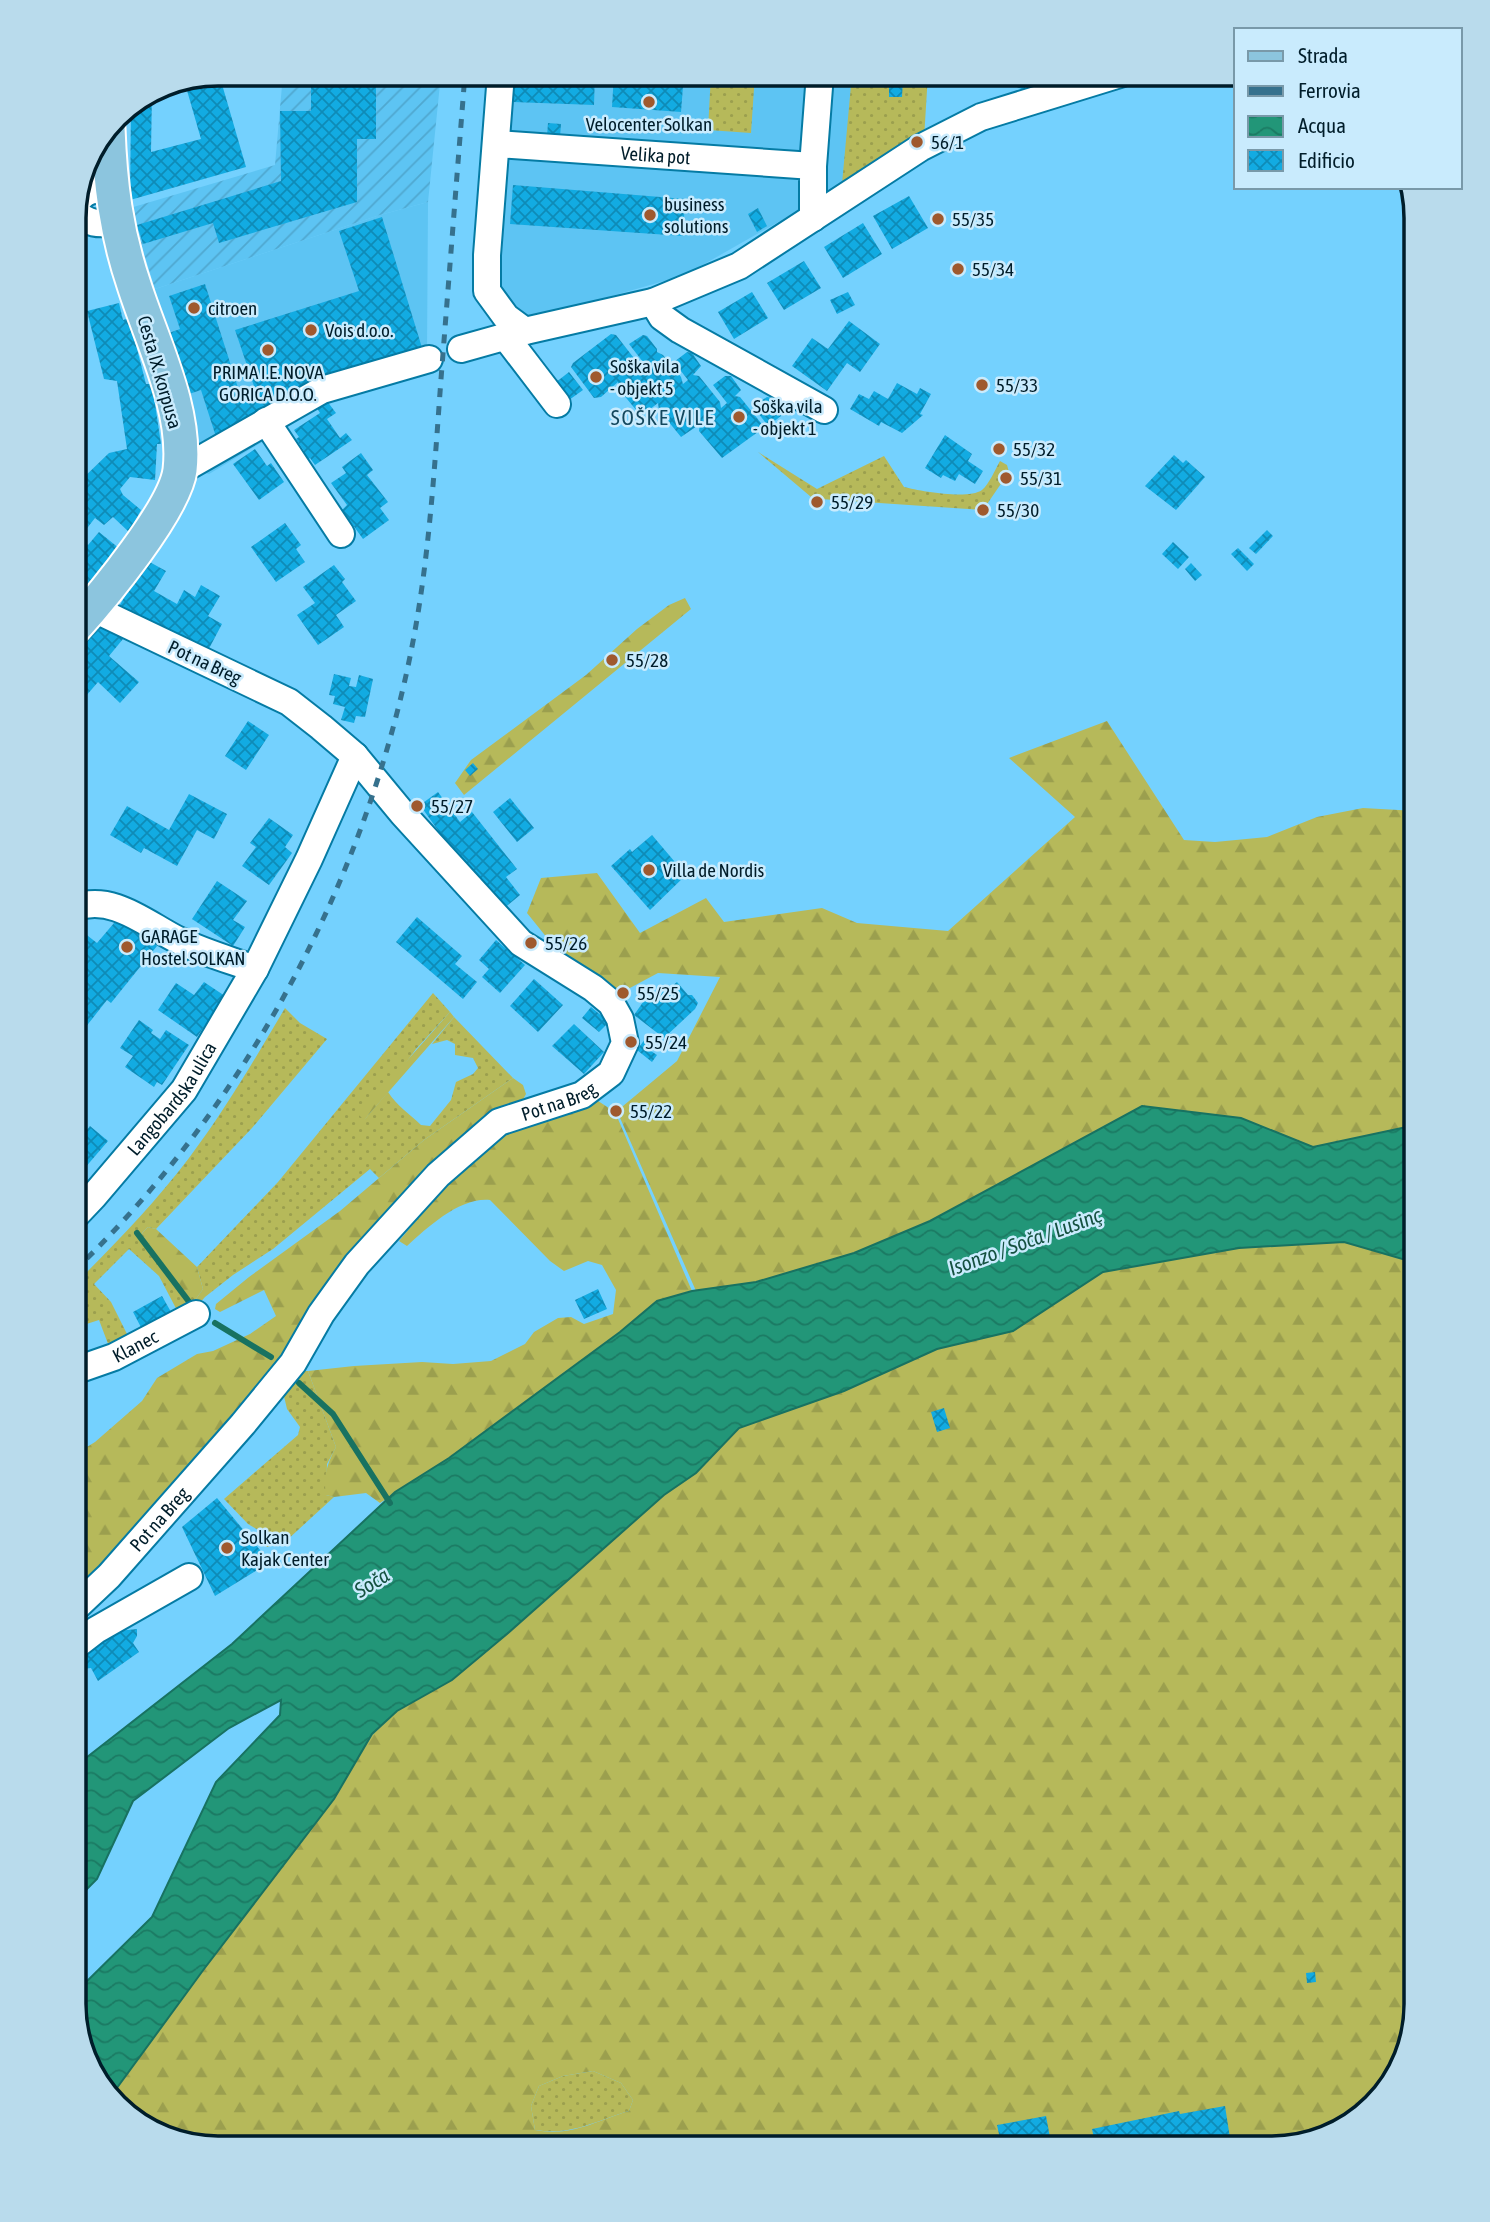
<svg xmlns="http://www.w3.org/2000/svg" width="1490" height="2222" viewBox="0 0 1490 2222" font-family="'Asap Condensed',sans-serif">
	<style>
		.built { fill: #5dc4f3 }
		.industrial { fill: url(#industrial-furrows) }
		.grass { fill: url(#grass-dots) }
		.forest { fill: url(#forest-firs); fill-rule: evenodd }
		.water { fill: url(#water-waves); stroke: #187261; stroke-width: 2 }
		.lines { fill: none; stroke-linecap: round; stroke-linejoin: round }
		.stream { stroke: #187261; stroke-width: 6 }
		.building { fill: url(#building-cross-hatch) }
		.minor-casing { stroke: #057ba4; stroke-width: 30 }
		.major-casing { stroke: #fff; stroke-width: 37 }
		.minor { stroke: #fff; stroke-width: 26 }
		.major { stroke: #8cc5de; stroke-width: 33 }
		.rail { stroke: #36718d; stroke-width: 5; stroke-dasharray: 9 9; stroke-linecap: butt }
		.poi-dot { fill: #9f592e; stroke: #c9ebfd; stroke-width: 2.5 }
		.labels { text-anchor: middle; stroke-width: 5; stroke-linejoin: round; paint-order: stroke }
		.poi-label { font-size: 19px; fill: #001d2a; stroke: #c9ebfd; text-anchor: start }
		.street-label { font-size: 19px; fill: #001d2a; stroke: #c9ebfd }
		.neighbourhood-label { font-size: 21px; letter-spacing: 2px; fill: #13475d; stroke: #c9ebfd }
		.water-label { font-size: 21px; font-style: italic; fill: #155140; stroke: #c9ebfd }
		.rim { fill: none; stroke: #001d2a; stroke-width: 3.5 }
	</style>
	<defs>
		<pattern id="industrial-furrows" width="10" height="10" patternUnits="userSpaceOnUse" patternTransform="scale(1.75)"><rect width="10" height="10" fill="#5dc4f3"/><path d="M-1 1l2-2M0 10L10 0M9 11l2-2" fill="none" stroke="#4fa8d0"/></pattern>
		<pattern id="grass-dots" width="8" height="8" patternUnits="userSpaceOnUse" patternTransform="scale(1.75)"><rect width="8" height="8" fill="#b6b95a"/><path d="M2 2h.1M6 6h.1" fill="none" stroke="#9b9f4e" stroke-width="1.8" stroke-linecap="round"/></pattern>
		<pattern id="forest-firs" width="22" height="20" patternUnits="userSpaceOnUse" patternTransform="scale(1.75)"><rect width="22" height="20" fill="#b6b95a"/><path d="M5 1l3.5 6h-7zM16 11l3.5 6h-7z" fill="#9b9f4e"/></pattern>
		<pattern id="water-waves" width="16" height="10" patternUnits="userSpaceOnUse" patternTransform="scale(1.75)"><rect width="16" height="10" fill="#229678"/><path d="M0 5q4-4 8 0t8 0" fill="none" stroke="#1b7a63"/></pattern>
		<pattern id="building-cross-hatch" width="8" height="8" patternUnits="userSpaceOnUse" patternTransform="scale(1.75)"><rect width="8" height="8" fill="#12abe2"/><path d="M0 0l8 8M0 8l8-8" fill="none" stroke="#0e8bb7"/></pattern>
	</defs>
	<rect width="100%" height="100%" fill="#74d1fe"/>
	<path class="built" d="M508 74H915L910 147 685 275 535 318 505 308 499 272Z
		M428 202 427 353 421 377 337 397 209 474 165 463 155 289 380 215Z"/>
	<path class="industrial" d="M283 74H441L428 202 380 215 155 289 130 208 275 165Z"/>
	<path class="grass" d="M711 74H755L751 133 708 130Z
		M852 74H928L924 139 842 184Z
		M758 452 817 489 884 456 904 487C920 491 968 500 982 490 989 484 995 470 1000 461L1007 465 1009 472 983 510 820 499 817 502Z
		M433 993 450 1012 416 1049 364 1120 388 1092C397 1106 410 1114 421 1125L430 1126 451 1100 456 1082 473 1074 478 1068 473 1058 455 1055V1044L447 1040 432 1044 454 1017 513 1078 424 1140 379 1178 370 1169 273 1249 233 1275 205 1297 198 1305 180 1316 159 1276 129 1249 94 1284 111 1302 130 1340 110 1349 99 1320 74 1328V1285C114 1245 154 1204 189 1158 225 1110 255 1059 285 1008L300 1023 327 1039 252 1128 156 1229 148 1227 142 1233 196 1299 203 1289 197 1267 278 1182Z
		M299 1371H308L336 1447 327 1464 326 1495 334 1497 286 1541 267 1547 259 1539 258 1530 248 1524 224 1499 298 1435 300 1427 287 1409 283 1392Z
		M593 2071 621 2083 633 2100 629 2111C595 2121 572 2136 535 2130L531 2106 539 2086 563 2076Z"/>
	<path class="forest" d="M685 598 691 609 464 795 455 783 471 760 586 675 637 629 669 605Z
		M1107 721 1184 840 1215 842 1267 837 1317 817 1363 808 1416 811V1125L1313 1147 1241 1118 1003 1183 930 1221 854 1253 756 1282 696 1291 617 1111 677 1061 720 977 658 973 628 989H608L556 949 527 913 541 878 597 873 640 933 706 898 724 922 822 908 857 923 948 931 1075 817 1009 758Z
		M450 1012 454 1017 364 1120 359 1115Z
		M513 1078 523 1085 526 1094 521 1103 278 1361 233 1421 114 1553 74 1591V1455L95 1442 142 1401 157 1378 197 1354 213 1351 250 1334 276 1316 264 1290 220 1312 215 1309 216 1304 249 1277 340 1211 424 1140Z
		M595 1099 615 1112 692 1291 657 1301 620 1332 449 1458 380 1503 366 1493 334 1497 326 1495C323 1477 327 1464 336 1447L308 1371 354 1366 422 1362 453 1364 491 1361 525 1344 534 1332 558 1318 571 1317 584 1324 613 1314 616 1290 602 1265 588 1261 564 1271 550 1261 490 1200C460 1197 428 1227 407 1246L399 1241 463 1165 516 1120Z
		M148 1227 156 1229 197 1267 203 1289 196 1299 185 1293 142 1233Z
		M1344 1242 1416 1263V2005L1397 2077 1344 2129 1273 2148H209L138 2124 111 2096 204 1969 334 1799 372 1735 397 1711 452 1680 664 1495 696 1473 739 1428 844 1391 937 1349 1013 1331 1102 1272 1239 1248ZM593 2071 621 2083 633 2100 629 2111C595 2121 572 2137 535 2130L531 2106 539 2086 563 2076Z"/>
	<path class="water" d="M1142 1106 1241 1118 1313 1147 1416 1125V1263L1344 1242 1239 1248 1103 1272 1013 1331 937 1349 844 1391 739 1428 696 1473 664 1495 507 1634 452 1680 397 1711 372 1734 334 1799 204 1969 111 2096 93 2076 74 2004V1994L152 1917 216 1782 280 1715 281 1700 229 1728 133 1801 97 1879 74 1902V1769L77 1765 232 1644 395 1492 449 1458 620 1332 657 1301 692 1291 756 1282 854 1253 930 1221Z"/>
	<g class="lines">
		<path class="stream" d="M137 1233 190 1303
			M215 1323 271 1357
			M299 1383 333 1414 390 1503"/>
	</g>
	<path class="building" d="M219 74 246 167 130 200 131 105 152 92 151 152 201 139 184 80Z
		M311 74H376V139H357V202L219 243 213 223 143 244 137 225 281 181 280 111H311Z
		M514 74H595L594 105 513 102Z
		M614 74H684L681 112 612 107Z
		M1008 74H1031L1024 90 1005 82Z
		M889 79 903 80 902 97H889Z
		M548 123 561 124 560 137 547 136Z
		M513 185 685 199 683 236 510 224Z
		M909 196 928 228 892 249 873 216Z
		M758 208 767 226 757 232 748 214Z
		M382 217 423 351 217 440 201 390 186 395 166 334 180 329 169 296 205 284 240 394 255 389 235 330 359 291 339 231Z
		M863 223 882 254 843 278 824 247Z
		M804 261 821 288 784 310 767 283Z
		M752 292 768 318 734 339 718 312Z
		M848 292 855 305 837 314 830 300Z
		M119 303 123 320 129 318 146 384H152L161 444H157L155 480 130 477 120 489 123 495 141 510 129 532 113 517 104 525 95 518 84 532 74 524V494L81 486 77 484 109 453 127 449 117 381 104 379 87 311Z
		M849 321 880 344 860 372 847 363 827 391 792 366 812 338 828 349Z
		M611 334 616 335 637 362V367L643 362 629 344 643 335 647 336 657 349V352L663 355 681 377 683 384 688 380 674 362 687 352 692 353 701 366 693 375 699 376 720 402 721 408 727 403 713 385 725 376H731L741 390 735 396 740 397 761 423 762 429 722 458 699 431 700 424 681 437 659 410 658 403 641 416 618 388V382L601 397 594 398 571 367 573 363Z
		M569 372 583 390 569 400 565 399 555 383Z
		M897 383 917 394 920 388 931 394 920 414 923 415 902 433 881 422 879 426 850 409 859 394 869 399 874 391 888 399Z
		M767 397 772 398 781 411V416L768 426 753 406Z
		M327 401 336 413 327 419 340 438 346 433 352 440 315 465 310 458 304 463 298 455 304 451 296 439 299 437 294 430 320 413 317 408Z
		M945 435 972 454 968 461 983 471 975 484 959 474 955 481 943 475 941 478 925 468Z
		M255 449 267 466 271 463 284 482 259 500 233 464Z
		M361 453 373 470 367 475 388 502 380 508 389 520 363 539 342 510 347 505 331 483 346 473 342 467Z
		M1174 455 1183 463 1186 460 1205 477 1176 510 1145 486Z
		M285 523 301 545 296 549 305 562 276 582 251 547Z
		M1267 530 1273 536 1256 554 1249 548Z
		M99 532 120 549 74 608V558L78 553 74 550V544L79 537 88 545Z
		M1173 542 1189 557 1178 569 1162 554Z
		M1238 548 1254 564 1247 571 1231 554Z
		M146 560 166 571 154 591 177 604 184 590 195 597 201 585 220 596 208 616 222 624 204 658 117 610Z
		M1191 563 1202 575 1195 581 1185 569Z
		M334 565 345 579 342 582 356 601 336 615 344 627 318 645 297 615 315 603 303 587Z
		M100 624 123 639 109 656 139 682 120 703 98 682 74 710V654Z
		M334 674 351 678 349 686 356 687 359 675 373 679 365 717 356 716 354 723 341 720 345 707 333 704 335 696 329 695Z
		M248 721 269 735 246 770 225 756Z
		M473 763 478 769 470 776 465 770Z
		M438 792 460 822 472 812 517 869 506 877 520 895 502 910 454 853 420 805Z
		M189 794 227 814 214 839 197 830 177 866 144 848 141 853 110 835 127 806 169 830Z
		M510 798 534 828 517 842 493 812Z
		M269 818 293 835 285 847 292 853 269 885 242 866 256 847 250 843Z
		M652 835 686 875 650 910 611 866 630 849 632 852Z
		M74 853 85 862 74 875Z
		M78 881 85 886 76 898 74 887Z
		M217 881 247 901 233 920 245 927 233 946 192 919Z
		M120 916 157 946 111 1003 107 1000 74 1042V925L97 943Z
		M417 917 462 956 455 964 477 982 463 999 396 942Z
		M496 940 525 965 500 993 482 977 489 969 479 960Z
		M534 979 563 1005 538 1032 510 1006Z
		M204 982 225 996 197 1037 158 1010 176 983 194 995Z
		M677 982 688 995H692L698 1003 695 1009 664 1038 634 1015 648 995 655 1000 664 991 665 992Z
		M591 1007 609 1022 599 1032 582 1018Z
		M139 1020 153 1030 151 1033 160 1039 166 1030 189 1045 162 1085 157 1082 154 1087 125 1067 133 1056 120 1048Z
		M574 1024 604 1052 584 1074 552 1046Z
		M645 1039 654 1046 651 1051 657 1055 652 1062 637 1050Z
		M90 1126 108 1141 84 1169 87 1172 79 1182 74 1177V1131L81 1137Z
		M598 1289 607 1309 584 1319 575 1300Z
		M162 1296 175 1319 145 1335 133 1312Z
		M944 1408 950 1428 937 1432 931 1412Z
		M217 1498 270 1562 215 1596 182 1527Z
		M137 1629V1636L133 1643 139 1652 98 1681 91 1668 74 1670 79 1655 118 1631Z
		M1315 1972 1316 1982 1307 1983 1306 1973Z
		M1225 2106 1230 2138 1211 2141 1213 2148H1096L1092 2129 1179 2111 1180 2114Z
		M1046 2116 1052 2148H1002L997 2125Z"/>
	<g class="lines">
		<defs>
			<g id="minor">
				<path d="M501 74 487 255V291L506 317 525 331"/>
				<path id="s1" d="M497 144 813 166V218"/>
				<path d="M813 166 820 74"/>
				<path d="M111 187C92 190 79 190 74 211 88 224 98 225 117 222"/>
				<path d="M653 302 662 317 680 330 824 410"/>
				<path d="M505 336 557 404"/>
				<path d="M461 349 525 331 653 302 739 266 920 148 981 117 1120 74"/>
				<path d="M266 421 341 534"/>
				<path d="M180 471 322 390 429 359"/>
				<path d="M74 908C112 893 146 924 178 940 202 952 230 960 255 969"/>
				<path id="s2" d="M74 1217 93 1197 184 1090 255 969 309 859 355 756"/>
				<path id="s3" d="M74 1371 114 1357 196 1314"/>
				<path id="s4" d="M74 1609 109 1576 243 1424 293 1363 321 1314 357 1264 438 1175 499 1122 582 1095 611 1073 625 1043 620 1019 611 1003 593 988 521 943 403 814 355 756 321 727 289 702 92 608"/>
				<path d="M74 1647 96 1630 189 1577"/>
			</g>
			<path id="major" d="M74 628C102 597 175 509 180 470 187 409 152 342 134 285 116 232 110 183 108 128"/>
		</defs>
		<use href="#minor" class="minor-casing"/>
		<use href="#major" class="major-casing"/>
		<use href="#minor" class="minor"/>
		<use href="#major" class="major"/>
		<path class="rail" d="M74 1271C251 1102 374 865 416 625 430 544 435 461 441 379 449 277 457 175 465 74"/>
	</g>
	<g class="poi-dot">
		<circle cx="649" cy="102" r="7"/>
		<circle cx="917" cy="142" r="7"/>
		<circle cx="650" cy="215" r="7"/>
		<circle cx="938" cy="219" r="7"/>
		<circle cx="958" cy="269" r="7"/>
		<circle cx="194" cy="308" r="7"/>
		<circle cx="311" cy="330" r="7"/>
		<circle cx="268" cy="350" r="7"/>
		<circle cx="596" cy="377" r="7"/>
		<circle cx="982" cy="385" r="7"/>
		<circle cx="739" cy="417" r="7"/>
		<circle cx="999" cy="449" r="7"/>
		<circle cx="1006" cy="478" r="7"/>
		<circle cx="817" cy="502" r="7"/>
		<circle cx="983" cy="510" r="7"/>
		<circle cx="612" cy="660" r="7"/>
		<circle cx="417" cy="806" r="7"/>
		<circle cx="649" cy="870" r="7"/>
		<circle cx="531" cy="943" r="7"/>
		<circle cx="127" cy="947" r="7"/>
		<circle cx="623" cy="993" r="7"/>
		<circle cx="631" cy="1042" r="7"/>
		<circle cx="616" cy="1111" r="7"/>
		<circle cx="227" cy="1548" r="7"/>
	</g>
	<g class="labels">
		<g class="poi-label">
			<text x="649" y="131" text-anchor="middle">Velocenter Solkan</text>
			<text x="931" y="149">56/1</text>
			<text x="664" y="211">business<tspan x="664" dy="22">solutions</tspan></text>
			<text x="952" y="226">55/35</text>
			<text x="972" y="276">55/34</text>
			<text x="208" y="315">citroen</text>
			<text x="325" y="337">Vois d.o.o.</text>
			<text x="610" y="373">Soška vila<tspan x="610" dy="22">- objekt 5</tspan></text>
			<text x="268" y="379" text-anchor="middle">PRIMA I.E. NOVA<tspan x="268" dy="22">GORICA D.O.O.</tspan></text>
			<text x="996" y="392">55/33</text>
			<text x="753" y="413">Soška vila<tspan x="753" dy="22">- objekt 1</tspan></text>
			<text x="1013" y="456">55/32</text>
			<text x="1020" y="485">55/31</text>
			<text x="831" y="509">55/29</text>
			<text x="997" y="517">55/30</text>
			<text x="626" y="667">55/28</text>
			<text x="431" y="813">55/27</text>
			<text x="663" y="877">Villa de Nordis</text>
			<text x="141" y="943">GARAGE<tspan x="141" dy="22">Hostel SOLKAN</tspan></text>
			<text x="545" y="950">55/26</text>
			<text x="637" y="1000">55/25</text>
			<text x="645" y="1049">55/24</text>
			<text x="630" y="1118">55/22</text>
			<text x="241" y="1544">Solkan<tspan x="241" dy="22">Kajak Center</tspan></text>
		</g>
		<g class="street-label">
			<text dy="7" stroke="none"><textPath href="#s1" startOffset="159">Velika pot</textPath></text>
			<text transform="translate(160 372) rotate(74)" y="7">Cesta IX. korpusa</text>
			<text transform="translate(205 662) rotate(25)" y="7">Pot na Breg</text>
			<text dy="7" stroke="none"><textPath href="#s2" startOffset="154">Langobardska ulica</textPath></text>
			<text dy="7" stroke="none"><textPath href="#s4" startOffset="712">Pot na Breg</textPath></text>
			<text dy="7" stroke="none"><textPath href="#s3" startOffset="66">Klanec</textPath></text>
			<text dy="7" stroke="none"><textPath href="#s4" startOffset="124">Pot na Breg</textPath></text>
		</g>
		<g class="neighbourhood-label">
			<text x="663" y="425">SOŠKE VILE</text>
		</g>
		<g class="water-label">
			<text transform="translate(1025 1242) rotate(-20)" y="7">Isonzo / Soča / Lusinç</text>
			<text transform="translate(372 1583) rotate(-32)" y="7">Soča</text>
		</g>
	</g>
	<path d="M0 0H1490V2222H0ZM218 86H1272A132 132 0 0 1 1404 218V2004A132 132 0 0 1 1272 2136H218A132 132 0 0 1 86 2004V218A132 132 0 0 1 218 86Z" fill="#b9dbec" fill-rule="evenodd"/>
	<path class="rim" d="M218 86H1272A132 132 0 0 1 1404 218V2004A132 132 0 0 1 1272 2136H218A132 132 0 0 1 86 2004V218A132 132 0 0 1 218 86Z"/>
	<rect x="1234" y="28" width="228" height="161" fill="#c9ebfd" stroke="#7999a9" stroke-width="2"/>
	<rect x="1248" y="51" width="35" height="10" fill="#8cc5de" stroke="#7999a9" stroke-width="2"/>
	<text x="1298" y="63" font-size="21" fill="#001d2a">Strada</text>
	<rect x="1248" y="86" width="35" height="10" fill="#36718d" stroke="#7999a9" stroke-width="2"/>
	<text x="1298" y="98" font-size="21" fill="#001d2a">Ferrovia</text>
	<rect x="1248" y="116" width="35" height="21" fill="url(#water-waves)" stroke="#7999a9" stroke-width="2"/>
	<text x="1298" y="133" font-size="21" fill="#001d2a">Acqua</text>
	<rect x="1248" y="150" width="35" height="21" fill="url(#building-cross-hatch)" stroke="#7999a9" stroke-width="2"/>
	<text x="1298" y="168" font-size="21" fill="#001d2a">Edificio</text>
</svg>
